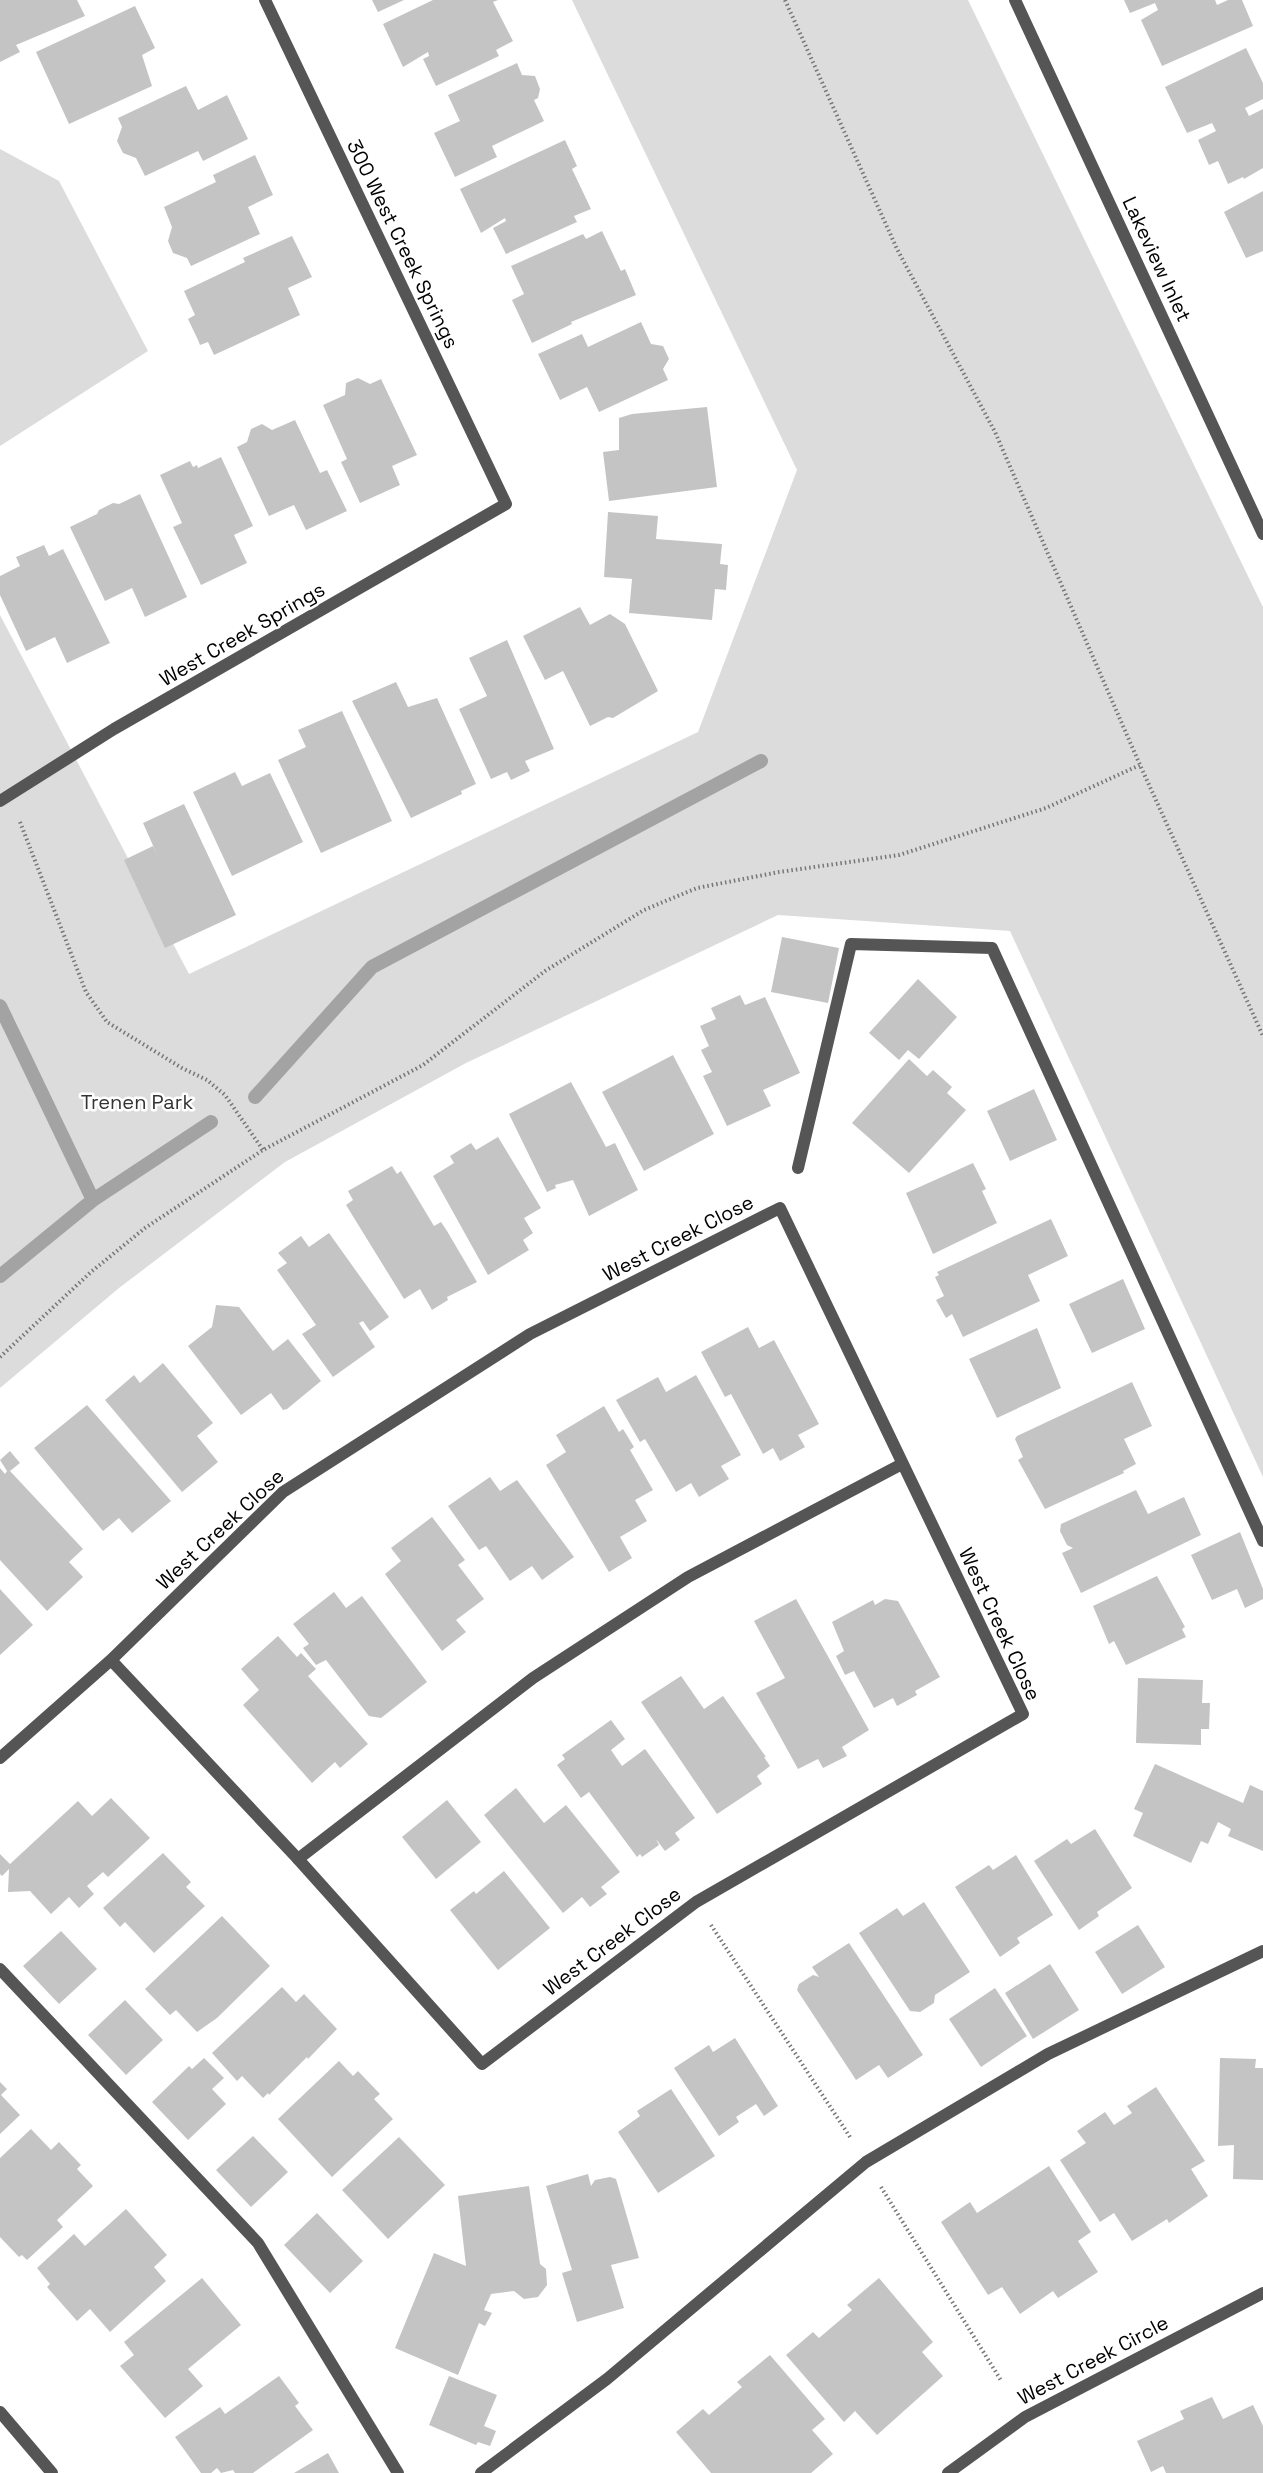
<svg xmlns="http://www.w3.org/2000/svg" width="1263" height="2473" viewBox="0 0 1263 2473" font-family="'Space Grotesk',sans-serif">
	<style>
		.green { fill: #dcdcdc }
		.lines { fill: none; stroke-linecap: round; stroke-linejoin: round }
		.stream { stroke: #a3a3a3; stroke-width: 14 }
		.building { fill: #c4c4c4 }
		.path { stroke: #777; stroke-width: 4; stroke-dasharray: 1.5 3; stroke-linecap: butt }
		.service { stroke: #555; stroke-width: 12 }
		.minor { stroke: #555; stroke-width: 12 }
		.labels { text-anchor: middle; stroke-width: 5; stroke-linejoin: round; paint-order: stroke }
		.street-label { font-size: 20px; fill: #000; stroke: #fff }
		.park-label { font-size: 20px; fill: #333; stroke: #fff }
	</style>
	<rect width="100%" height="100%" fill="#fff"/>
	<path class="green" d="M572 0H968L1263 607V1477L1010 931 778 915 466 1063 285 1162 119 1288 0 1388V615L189 974 698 732 797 470Z
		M0 149 59 181 148 351 0 446Z"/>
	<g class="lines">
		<path class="stream" d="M0 1006 93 1200
			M255 1097 372 967 761 761
			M0 1276 93 1200 211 1122"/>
	</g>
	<path class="building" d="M0 0H77L85 16 16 45 20 52 0 62Z
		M372 0H404L378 12Z
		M433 0H498L493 2 513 41 496 50 499 56 436 86 423 59 429 56 428 52 403 67 383 24Z
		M1124 0H1215L1217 5 1228 0H1242L1253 26 1162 66 1141 20 1158 10 1155 3 1130 13Z
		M135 6 155 48 142 55 152 86 69 124 36 52Z
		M1246 48 1263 83V99L1245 108 1249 116 1263 109V168L1244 179 1243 177 1228 184 1218 161 1209 165 1198 140 1216 131 1212 123 1187 133 1165 87Z
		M517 63 522 75 535 76 540 89 538 98 534 100 544 121 492 146 497 157 455 177 434 133 460 121 448 95Z
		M186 86 198 110 227 95 248 139 203 161 198 151 145 176 136 158 123 153 117 141 122 127 118 118Z
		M565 140 577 166 572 169 591 209 574 216 577 222 506 254 493 228 506 221 505 218 481 233 460 189Z
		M255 155 273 195 248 207 260 234 191 266 187 258 173 253 168 241 172 227 164 207 216 182 213 175Z
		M1263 191V251L1246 258 1224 212Z
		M602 231 621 271 625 269 636 295 571 322 572 324 532 343 512 300 524 294 511 266 583 234 586 239Z
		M292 236 312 277 288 288 300 315 214 355 208 342 200 345 198 340 188 319 195 315 184 291 245 262 243 258Z
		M641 322 651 344 663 346 669 359 663 369 668 380 599 412 587 387 560 400 538 354 582 334 588 347Z
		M358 378 370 384 381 379 417 455 392 466 400 485 360 503 341 462 347 459 323 405 345 395 346 383Z
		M707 407 717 487 609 501 603 452 619 450V418L632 414Z
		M295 420 320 473 327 470 347 511 306 530 294 505 269 516 237 447 247 442 251 429 262 424 272 430Z
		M221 457 253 526 234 535 247 563 201 585 173 527 182 523 160 475 190 461 193 467 197 465 198 468Z
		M140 494 187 597 145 617 132 588 105 601 70 527 97 514 99 510 113 503 119 504Z
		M608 512 658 516 656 539 722 544 720 564 728 565 726 590 715 589 712 620 629 613 632 579 604 577Z
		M44 545 49 556 63 549 110 643 67 663 55 637 26 651 0 595V576L20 566 16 557Z
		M580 607 590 625 610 614 625 624 658 691 613 718 608 717 590 726 563 671 545 680 523 636Z
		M507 640 554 749 525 761 530 771 511 780 507 772 491 779 459 709 487 696 469 658Z
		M396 682 408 707 437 698 476 784 461 791 462 794 411 818 352 701Z
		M342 711 392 821 321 853 278 760 306 747 298 730Z
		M235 772 242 786 270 773 303 842 232 876 193 792Z
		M184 804 236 915 165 948 124 860 153 846 159 859 143 823Z
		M782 937 839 948 828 1003 771 992Z
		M918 979 957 1017 919 1059 908 1050 899 1060 869 1033Z
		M740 995 745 1005 765 997 800 1073 763 1090 771 1106 727 1126 703 1076 712 1072 701 1050 709 1046 700 1026 716 1019 711 1008Z
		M673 1055 714 1134 644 1171 602 1092Z
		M909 1059 927 1076 933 1070 952 1087 947 1093 966 1110 909 1173 852 1123Z
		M571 1082 606 1147 615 1143 638 1190 589 1216 573 1180 555 1185 556 1188 547 1192 509 1114Z
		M1034 1089 1057 1140 1010 1161 987 1111Z
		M498 1137 541 1208 524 1218 533 1233 523 1240 529 1250 488 1275 433 1176 454 1163 450 1156 471 1143 476 1150Z
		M973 1163 986 1189 982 1191 997 1223 933 1254 906 1193Z
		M392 1166 397 1174 401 1171 434 1226 441 1222 447 1231 477 1282 447 1297 448 1300 432 1310 420 1289 404 1299 346 1205 353 1200 348 1191Z
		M1051 1219 1068 1256 1028 1275 1040 1301 963 1337 952 1314 946 1318 936 1300 944 1296 935 1277 939 1275 937 1272Z
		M329 1233 389 1317 370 1331 363 1321 359 1323 375 1347 333 1377 302 1334 316 1325 277 1270 287 1263 278 1253 301 1236 309 1247Z
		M1123 1279 1145 1329 1092 1353 1069 1304Z
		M216 1305 239 1307 273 1351 288 1339 321 1381 287 1409 283 1410 271 1393 241 1415 188 1346 212 1327Z
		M748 1327 759 1348 774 1340 819 1424 798 1435 805 1447 780 1461 773 1448 763 1454 731 1394 725 1397 701 1352Z
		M1037 1328 1061 1388 997 1418 969 1359Z
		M163 1363 213 1423 197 1436 218 1462 182 1492 105 1400 134 1375 140 1383Z
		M696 1375 741 1455 721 1466 729 1479 699 1497 691 1483 676 1492 645 1439 640 1442 616 1400 658 1377 666 1392Z
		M1132 1382 1152 1426 1124 1439 1136 1464 1123 1471 1124 1473 1045 1509 1018 1460 1023 1457 1015 1439 1017 1436Z
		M87 1405 171 1501 132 1533 119 1518 103 1531 34 1448Z
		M604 1406 619 1432 623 1429 634 1447 630 1450 653 1490 635 1500 647 1521 620 1537 632 1558 609 1572 546 1465 566 1452 556 1435Z
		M10 1451 20 1463 10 1471 83 1549 69 1562 83 1577 47 1611 0 1560V1468L5 1474 7 1471 0 1460Z
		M490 1477 500 1491 517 1480 574 1557 542 1580 532 1566 510 1581 486 1546 479 1550 448 1506Z
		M1136 1490 1148 1514 1184 1497 1201 1535 1081 1593 1062 1553 1073 1548 1067 1545 1060 1531 1061 1524Z
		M432 1517 465 1560 458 1565 484 1599 456 1620 466 1632 442 1651 385 1574 401 1561 391 1548Z
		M1240 1532 1263 1589V1599L1245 1608 1237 1589 1212 1600 1191 1555Z
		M1157 1576 1185 1627 1182 1629 1186 1637 1126 1665 1114 1641 1109 1644 1093 1606Z
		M0 1589 33 1625 0 1655Z
		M334 1592 346 1608 362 1596 427 1682 381 1718 369 1716 326 1660 316 1665 303 1648 309 1644 293 1624Z
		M796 1599 869 1730 842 1747 847 1756 823 1768 818 1759 798 1769 756 1693 785 1678 754 1621Z
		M885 1599 898 1601 940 1677 915 1691 917 1695 897 1706 893 1698 874 1708 854 1671 845 1675 836 1656 844 1651 832 1622 873 1600 875 1605Z
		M278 1636 297 1657 301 1653 316 1669 308 1676 368 1744 340 1768 335 1762 312 1783 243 1705 259 1690 241 1669Z
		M681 1676 704 1709 723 1696 766 1757H764L770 1766 757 1776 762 1784 717 1814 641 1702Z
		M1138 1678 1203 1680 1202 1703H1210L1209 1729H1201V1745L1136 1743Z
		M611 1720 625 1739 611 1750 622 1766 645 1749 695 1818 675 1833 680 1840 665 1851 656 1839 659 1845 642 1857 640 1854 637 1857 589 1792 581 1798 557 1765 565 1759 562 1755Z
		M1155 1764 1243 1803 1250 1785 1263 1791V1851L1228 1836 1231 1829 1218 1822 1208 1844 1201 1841 1191 1863 1133 1836 1143 1813 1134 1809Z
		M516 1788 544 1823 566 1805 620 1872 601 1887 607 1894 590 1907 582 1897 563 1913 484 1815Z
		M111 1798 150 1838 108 1877 103 1872 87 1886 94 1894 79 1908 69 1897 51 1914 30 1891 8 1892 9 1869 2 1876 0 1874V1854L10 1864 78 1801 92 1816Z
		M447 1800 481 1842 436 1879 402 1837Z
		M1095 1829 1132 1888 1097 1912 1099 1916 1079 1930 1034 1861 1067 1839 1071 1844Z
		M163 1853 191 1882 186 1887 205 1906 154 1953 125 1922 120 1927 103 1908Z
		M1016 1855 1053 1915 1017 1938 1020 1943 1000 1957 955 1887 989 1865 993 1870Z
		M504 1871 550 1928 498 1970 450 1910 474 1891 476 1894Z
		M924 1902 970 1972 935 1995 934 2003 920 2012 910 2011 859 1933 897 1908 903 1916Z
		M222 1916 270 1966 217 2018 197 2032 176 2010 170 2015 145 1989Z
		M1138 1925 1165 1967 1122 1994 1095 1952Z
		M61 1931 97 1969 59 2004 23 1966Z
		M849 1943 923 2055 888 2078 879 2065 856 2080 797 1990 799 1984 813 1975 819 1977 812 1967Z
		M1050 1964 1079 2010 1033 2039 1005 1993Z
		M282 1987 296 2002 304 1994 337 2029 308 2059 307 2057 269 2095 268 2093 263 2098 242 2076 237 2081 212 2053Z
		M995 1988 1027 2036 981 2067 949 2019Z
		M125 2000 163 2040 126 2075 88 2035Z
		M735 2038 778 2106 764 2116 756 2104 736 2117 739 2122 719 2136 674 2068 709 2045 713 2052Z
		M204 2058 224 2078 212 2089 226 2104 188 2140 152 2102 189 2066 192 2069Z
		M1220 2058 1256 2059 1255 2068H1263V2180L1233 2179 1234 2145 1218 2146Z
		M339 2061 353 2076 358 2071 380 2094 374 2099 393 2119 332 2177 278 2119Z
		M0 2082 7 2089 1 2095 20 2115 0 2134Z
		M1156 2087 1205 2161 1191 2169 1208 2196 1169 2223 1167 2219 1132 2241 1114 2213 1100 2222 1060 2160 1086 2143 1077 2131 1105 2112 1114 2125 1132 2113 1127 2106Z
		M671 2089 715 2156 658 2193 618 2132 640 2116 637 2111Z
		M31 2129 51 2150 59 2142 81 2165 77 2169 93 2186 57 2220 63 2227 27 2260 22 2255 19 2257 0 2237V2158Z
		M253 2136 288 2172 251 2207 216 2170Z
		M399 2137 445 2185 388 2239 342 2190Z
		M1049 2166 1091 2232 1078 2241 1098 2272 1058 2298 1053 2291 1020 2314 1002 2287 988 2295 941 2222 970 2202 977 2213Z
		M588 2174 591 2186 595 2180 610 2177 616 2179 639 2258 611 2265 624 2308 577 2322 562 2273 572 2270 546 2186Z
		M529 2186 540 2264 546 2269 547 2285 538 2297 524 2299 514 2291 491 2294 484 2310 492 2313 485 2326 479 2323 458 2375 395 2348 434 2253 466 2266 458 2196Z
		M126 2209 167 2255 154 2267 166 2281 110 2332 90 2309 77 2321 47 2287 50 2284 37 2268 74 2234 85 2246Z
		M317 2213 363 2261 330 2293 284 2245Z
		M202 2278 241 2325 188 2369 203 2386 165 2418 120 2366 134 2355 124 2342Z
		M879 2278 933 2342 922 2352 943 2376 877 2435 855 2411 844 2422 786 2355 813 2332 819 2338 852 2310 847 2305Z
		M770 2355 825 2419 812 2430 833 2454 811 2473H711L676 2432 703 2409 709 2415 742 2387 737 2382Z
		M279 2376 299 2403 295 2406 313 2430 253 2473H235L233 2470 221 2473 217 2468 211 2473H201L175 2437 220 2407 225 2414Z
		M449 2376 497 2395 484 2426 496 2431 490 2446 478 2442 476 2445 429 2425Z
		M1212 2397 1223 2419 1253 2405 1263 2426V2473H1166L1163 2466 1151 2472 1137 2441 1184 2419 1180 2411Z
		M328 2453 339 2473H294Z"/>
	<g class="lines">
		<path class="path" d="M785 0 897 249 995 432 1140 765 1263 1036
			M20 822 86 992 107 1022 182 1068 207 1080 225 1095 263 1150
			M0 1357 91 1272 145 1228 263 1150 423 1065 545 971 644 910 697 888 779 872 899 855 1046 808 1140 765
			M711 1925 850 2137
			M881 2187 1002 2382"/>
		<path class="service" d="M798 1168 851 944 992 948 1263 1541
			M298 1859 533 1678 688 1577 902 1464
			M0 1969 258 2243 398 2473
			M481 2473 607 2379 866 2162 1048 2054 1263 1951"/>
		<path class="minor" d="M1015 0 1263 534
			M0 801 114 729 506 504 265 0
			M0 1758 111 1660 283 1492 530 1334 780 1208 1023 1714 696 1902 482 2064 298 1859 111 1660
			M0 2412 52 2473
			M948 2473 1025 2417 1263 2293"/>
	</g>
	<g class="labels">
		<g class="street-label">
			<text transform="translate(403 244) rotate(64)" y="7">300 West Creek Springs</text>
			<text transform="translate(1157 259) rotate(65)" y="7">Lakeview Inlet</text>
			<text transform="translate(242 634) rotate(-30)" y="7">West Creek Springs</text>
			<text transform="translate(678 1238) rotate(-27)" y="7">West Creek Close</text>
			<text transform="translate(220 1529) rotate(-43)" y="7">West Creek Close</text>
			<text transform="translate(1000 1624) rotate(65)" y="7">West Creek Close</text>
			<text transform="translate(612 1941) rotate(-37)" y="7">West Creek Close</text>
			<text transform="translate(1093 2360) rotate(-28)" y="7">West Creek Circle</text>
		</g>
		<g class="park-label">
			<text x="137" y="1109">Trenen Park</text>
		</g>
	</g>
</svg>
